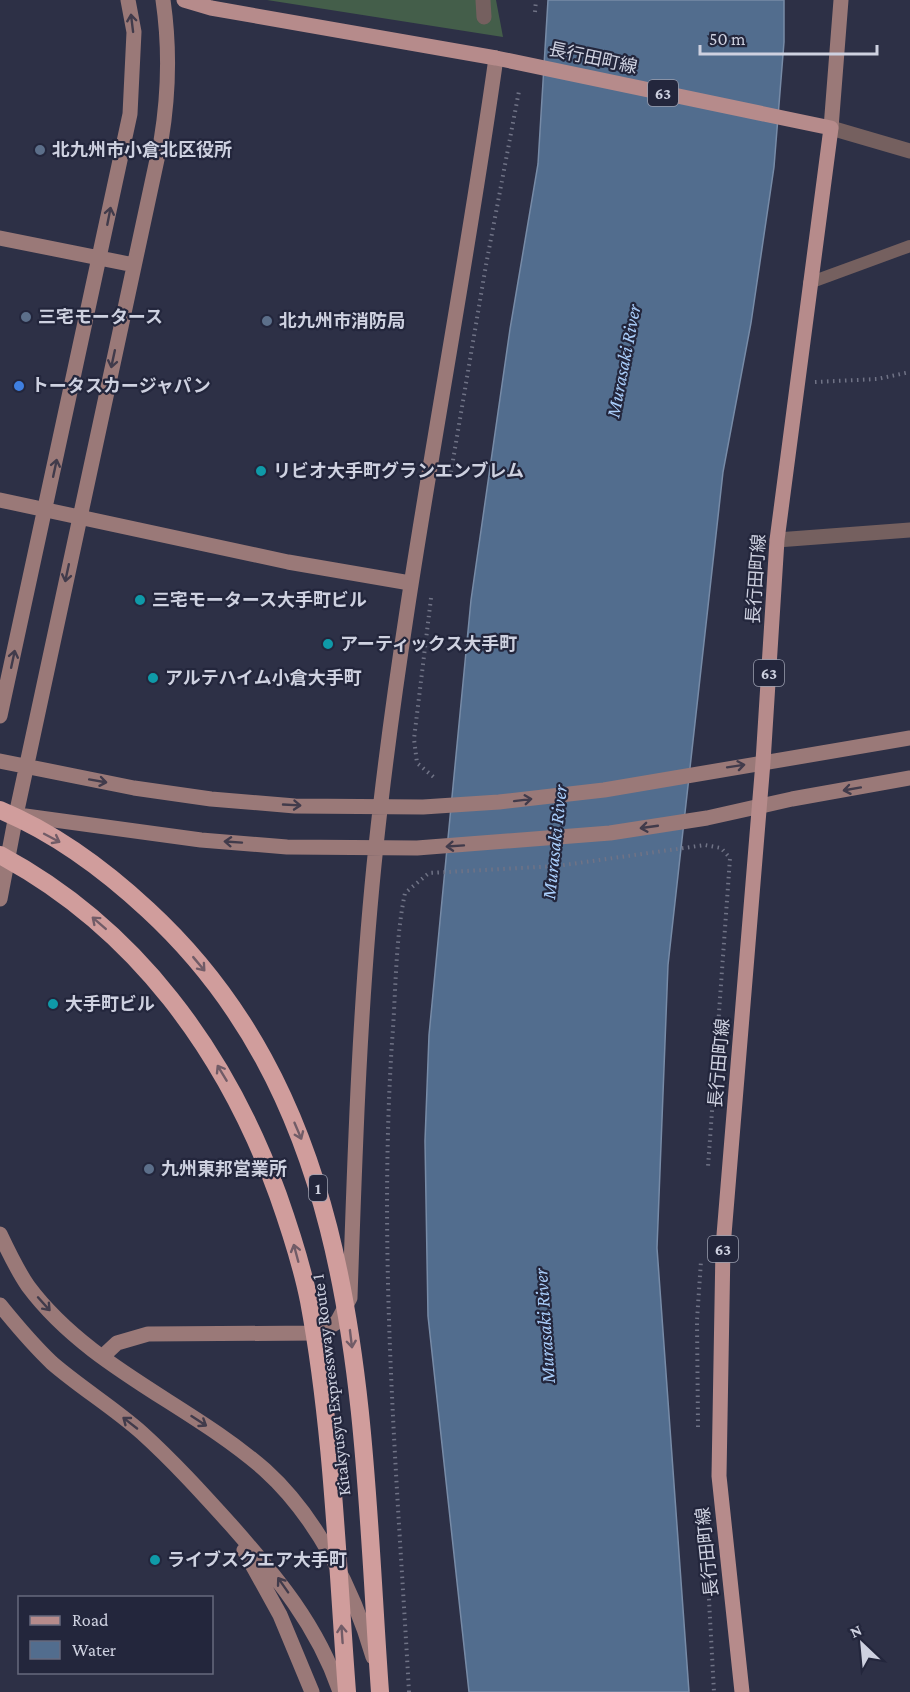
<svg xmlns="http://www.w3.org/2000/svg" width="910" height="1692" viewBox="0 0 910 1692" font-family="'Crimson Pro','Noto Sans JP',serif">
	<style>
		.green { fill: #445e4a }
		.water { fill: #526d8e; stroke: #778ba7; stroke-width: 1.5 }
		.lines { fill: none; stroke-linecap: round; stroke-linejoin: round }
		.path { stroke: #707386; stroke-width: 4; stroke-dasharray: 1.5 4.5; stroke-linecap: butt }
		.lane { stroke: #75605f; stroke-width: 12 }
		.street { stroke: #75605f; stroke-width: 15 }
		.secondary { stroke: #9a7978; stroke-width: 15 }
		.primary { stroke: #b68b8b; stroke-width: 15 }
		.highway-bridge { stroke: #d09d9c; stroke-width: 18 }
		.oneway { stroke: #413b4b }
		.oneway2 { stroke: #715c67 }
		.service-dot { fill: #5c6f8a; stroke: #23263c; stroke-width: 2 }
		.shop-dot { fill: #3f7fe0; stroke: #23263c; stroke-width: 2 }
		.culture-dot { fill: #0f9aa8; stroke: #23263c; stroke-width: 2 }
		.labels { text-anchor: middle; stroke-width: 4.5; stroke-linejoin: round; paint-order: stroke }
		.shield { fill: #23263c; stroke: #9b9eaf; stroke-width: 1.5 }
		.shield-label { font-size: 16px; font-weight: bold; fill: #ced1e0 }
		.street-label { font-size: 18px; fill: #ced1e0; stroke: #23263c }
		.poi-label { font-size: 18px; font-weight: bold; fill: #ced1e0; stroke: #23263c; text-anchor: start }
		.water-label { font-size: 20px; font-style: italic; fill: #aacefb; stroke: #23263c }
	</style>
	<rect width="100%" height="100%" fill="#2d3046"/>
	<path class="green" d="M267 0H496L503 37Z"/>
	<path class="water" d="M548 0H784V42L774 167 751 323 723 472 668 965 657 1248 689 1692H469L428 1316 425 1141 429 1035 471 600 510 329 538 164Z"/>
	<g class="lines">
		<path class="path" d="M535 12 536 0
			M815 382 877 379 910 372
			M450 478 486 265 519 91
			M431 598 414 739 417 763 436 779
			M698 1427 697 1320 701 1261
			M707 1563 714 1692
			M409 1692C397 1476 378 1259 392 1042 396 993 395 941 405 893L429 873 557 866 705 845 721 848 730 858 708 1167"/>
		<path class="lane" d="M809 283 910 246"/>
		<path class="street" d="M483 0 484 17
			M831 128 910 151
			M777 540 910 530"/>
		<path class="secondary" d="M831 128 841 0
			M0 238 134 265
			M0 500 288 562 410 583
			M0 716 130 114 134 32 128 0
			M0 761 134 788 211 799 295 806 423 807 499 802 604 790 910 738
			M18 815 201 840 287 847 417 848 610 833 707 818 792 799 910 778
			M0 899 16 815 161 141C169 93 170 48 163 0
			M0 1234C8 1251 17 1270 28 1286 89 1368 190 1404 265 1470 317 1517 354 1591 373 1657
			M0 1305C17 1326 33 1345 52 1363 81 1388 114 1408 142 1433 174 1462 202 1493 231 1525 276 1576 318 1626 340 1692
			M102 1357 117 1343 148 1334 319 1333 337 1322 350 1298C355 1147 360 996 376 846 404 582 459 321 496 58
			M244 1550 280 1615 312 1692"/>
		<path class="primary" d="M184 0 211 8 496 58 831 128 777 540 763 762 723 1247 719 1476 742 1692"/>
		<path class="highway-bridge" d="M0 810C55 833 105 870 148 910 368 1113 360 1416 380 1692
			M0 855C136 928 226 1052 278 1195 290 1229 302 1266 309 1301 333 1430 337 1562 347 1692"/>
	</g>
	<defs><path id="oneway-shaft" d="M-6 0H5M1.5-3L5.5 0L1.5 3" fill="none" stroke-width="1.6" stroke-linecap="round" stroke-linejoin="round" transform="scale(1.5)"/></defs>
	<g class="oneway">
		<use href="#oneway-shaft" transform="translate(132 23) rotate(-97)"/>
		<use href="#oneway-shaft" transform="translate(109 216) rotate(-79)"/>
		<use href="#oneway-shaft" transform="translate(113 359) rotate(102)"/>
		<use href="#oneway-shaft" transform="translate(55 468) rotate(-78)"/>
		<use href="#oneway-shaft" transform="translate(67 573) rotate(102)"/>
		<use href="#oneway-shaft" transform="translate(13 659) rotate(-78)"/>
		<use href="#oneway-shaft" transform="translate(736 766) rotate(-9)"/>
		<use href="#oneway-shaft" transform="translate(98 781) rotate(10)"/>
		<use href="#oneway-shaft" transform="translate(852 789) rotate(170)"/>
		<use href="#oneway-shaft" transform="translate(523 800) rotate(-7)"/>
		<use href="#oneway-shaft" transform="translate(292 805) rotate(3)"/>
		<use href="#oneway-shaft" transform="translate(649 827) rotate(172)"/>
		<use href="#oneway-shaft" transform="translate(233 842) rotate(-176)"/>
		<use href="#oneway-shaft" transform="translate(455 846) rotate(176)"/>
		<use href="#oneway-shaft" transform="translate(44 1304) rotate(48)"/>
		<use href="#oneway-shaft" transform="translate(199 1421) rotate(33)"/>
		<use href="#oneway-shaft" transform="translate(130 1423) rotate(-142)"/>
		<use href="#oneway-shaft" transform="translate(283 1585) rotate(-125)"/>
	</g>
	<g class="oneway2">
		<use href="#oneway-shaft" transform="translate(52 838) rotate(28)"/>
		<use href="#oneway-shaft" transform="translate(99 923) rotate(-139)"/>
		<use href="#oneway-shaft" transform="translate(199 964) rotate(50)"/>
		<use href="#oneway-shaft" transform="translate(222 1073) rotate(-121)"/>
		<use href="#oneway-shaft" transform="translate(298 1131) rotate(67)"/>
		<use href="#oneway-shaft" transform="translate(296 1253) rotate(-105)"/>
		<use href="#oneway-shaft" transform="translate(351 1339) rotate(83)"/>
		<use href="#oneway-shaft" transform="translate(342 1634) rotate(-94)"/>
	</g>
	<g class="service-dot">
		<circle cx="40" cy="150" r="6"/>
		<circle cx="26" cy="317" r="6"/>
		<circle cx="267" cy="321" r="6"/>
		<circle cx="149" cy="1169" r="6"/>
	</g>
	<circle class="shop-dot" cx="19" cy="386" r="6"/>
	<g class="culture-dot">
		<circle cx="261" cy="471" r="6"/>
		<circle cx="140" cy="600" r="6"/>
		<circle cx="328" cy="644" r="6"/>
		<circle cx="153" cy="678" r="6"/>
		<circle cx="53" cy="1004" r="6"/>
		<circle cx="155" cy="1560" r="6"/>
	</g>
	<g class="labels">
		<g class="shield">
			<rect x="648" y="80" width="30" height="26" rx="4.5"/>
			<rect x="754" y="660" width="30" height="26" rx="4.5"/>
			<rect x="309" y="1175" width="18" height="26" rx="4.5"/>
			<rect x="708" y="1236" width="30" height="26" rx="4.5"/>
		</g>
		<g class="shield-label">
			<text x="663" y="99">63</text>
			<text x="769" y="679">63</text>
			<text x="318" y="1194">1</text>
			<text x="723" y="1255">63</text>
		</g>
		<g class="street-label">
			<text transform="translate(593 58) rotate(12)" y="6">長行田町線</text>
			<text transform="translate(756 579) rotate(-86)" y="6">長行田町線</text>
			<text transform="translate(719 1063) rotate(-85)" y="6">長行田町線</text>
			<text transform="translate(331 1385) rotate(-97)" y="6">Kitakyusyu Expressway Route 1</text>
			<text transform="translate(707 1552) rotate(-96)" y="6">長行田町線</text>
		</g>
		<g class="poi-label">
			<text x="52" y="156">北九州市小倉北区役所</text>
			<text x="38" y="323">三宅モータース</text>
			<text x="279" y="327">北九州市消防局</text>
			<text x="31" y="392">トータスカージャパン</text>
			<text x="273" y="477">リビオ大手町グランエンブレム</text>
			<text x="152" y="606">三宅モータース大手町ビル</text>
			<text x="340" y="650">アーティックス大手町</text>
			<text x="165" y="684">アルテハイム小倉大手町</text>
			<text x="65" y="1010">大手町ビル</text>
			<text x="161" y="1175">九州東邦営業所</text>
			<text x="167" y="1566">ライブスクエア大手町</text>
		</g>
		<g class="water-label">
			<text transform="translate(623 361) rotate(-79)" y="7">Murasaki River</text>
			<text transform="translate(554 842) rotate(-84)" y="7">Murasaki River</text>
			<text transform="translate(544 1326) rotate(-94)" y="7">Murasaki River</text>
		</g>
	</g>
	<rect x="18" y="1596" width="195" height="78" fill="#23263c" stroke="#676a7e" stroke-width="1.5"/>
	<rect x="30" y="1616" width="30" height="9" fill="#b68b8b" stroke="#676a7e" stroke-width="1.5"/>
	<text x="72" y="1626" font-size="18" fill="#ced1e0">Road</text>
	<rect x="30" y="1641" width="30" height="18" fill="#526d8e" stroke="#676a7e" stroke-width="1.5"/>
	<text x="72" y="1656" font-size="18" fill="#ced1e0">Water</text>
	<g transform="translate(862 1644) rotate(334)" stroke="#23263c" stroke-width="4.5" paint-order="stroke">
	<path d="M0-4.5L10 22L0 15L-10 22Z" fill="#ced1e0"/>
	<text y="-9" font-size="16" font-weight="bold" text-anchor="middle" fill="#ced1e0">N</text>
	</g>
	<path d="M700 45v9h177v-9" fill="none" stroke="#ced1e0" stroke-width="3"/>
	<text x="709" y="45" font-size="18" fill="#ced1e0" stroke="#23263c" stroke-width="4.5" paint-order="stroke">50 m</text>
</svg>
